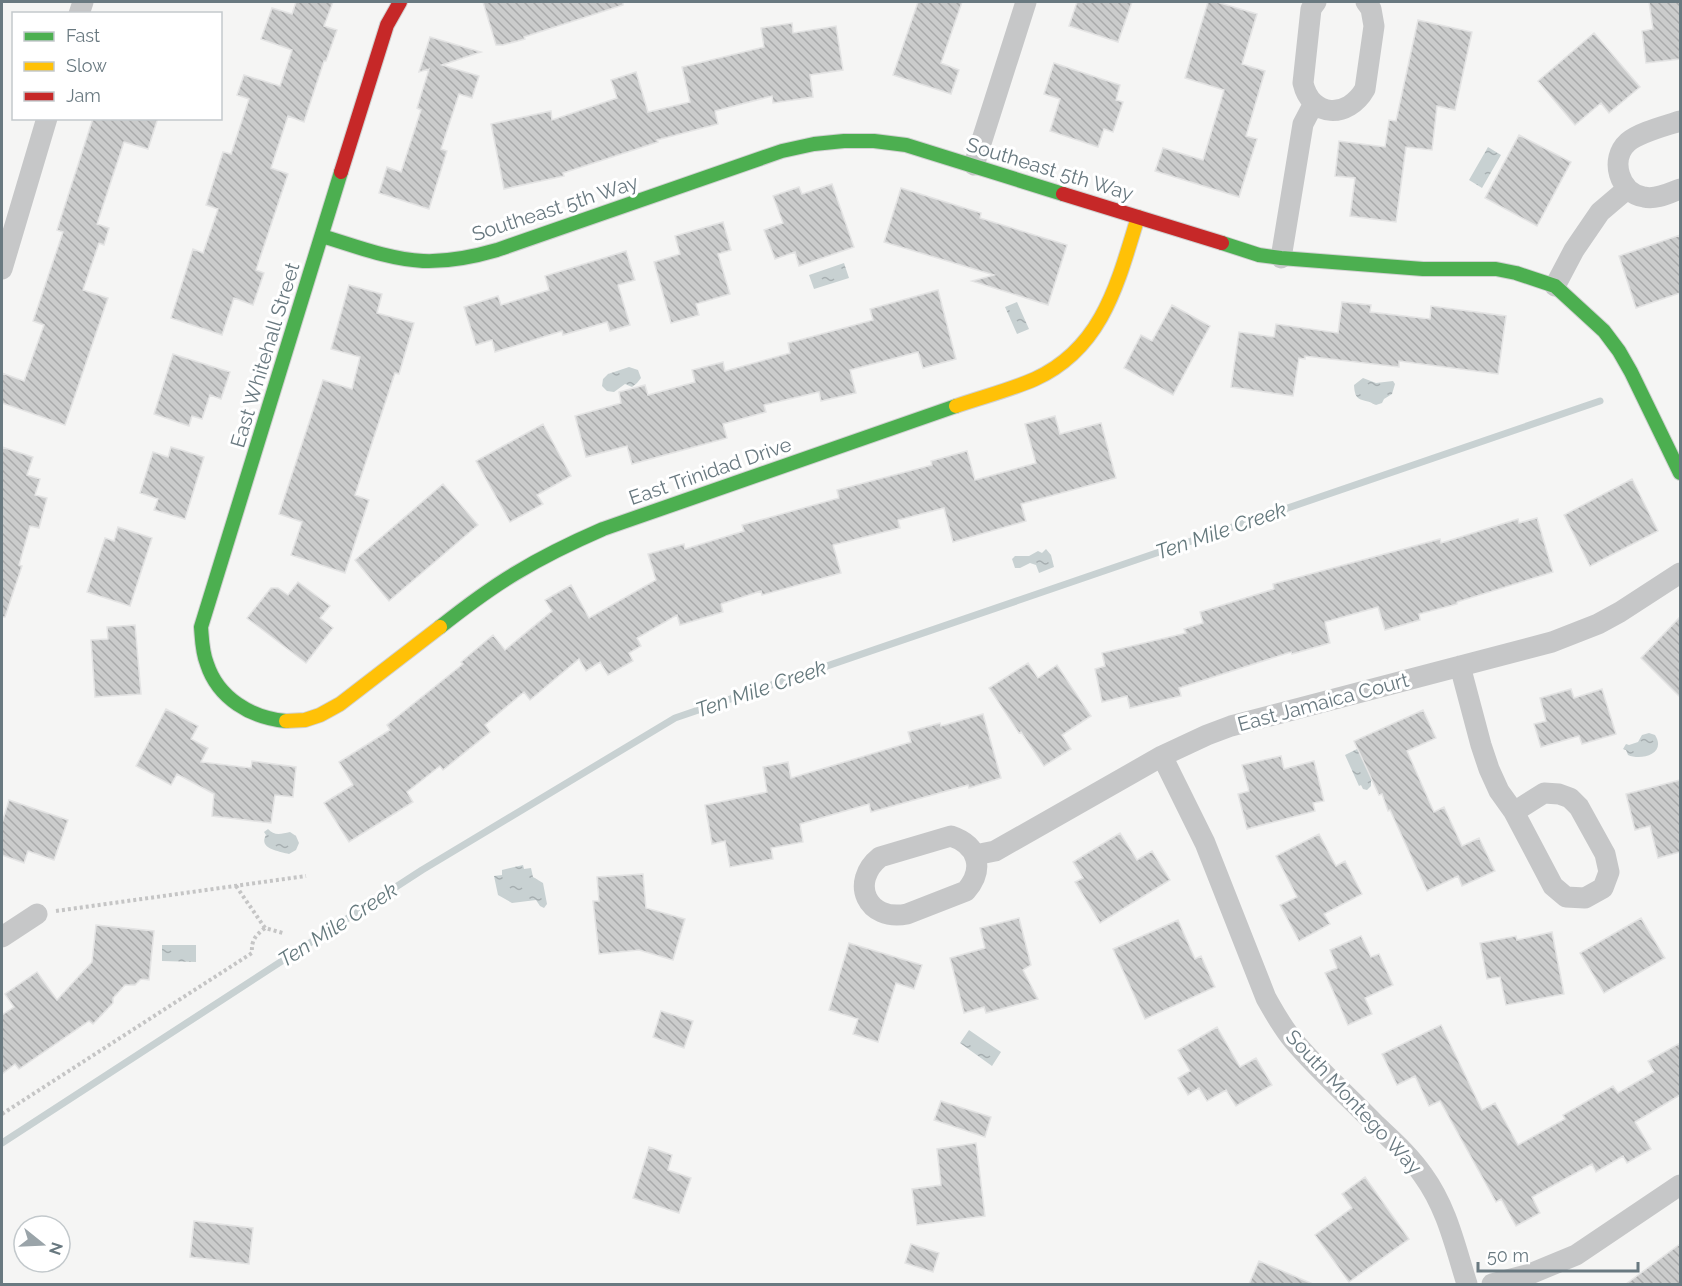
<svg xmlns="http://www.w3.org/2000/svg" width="1682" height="1286" viewBox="0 0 1682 1286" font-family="Raleway,sans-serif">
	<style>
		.water { fill: url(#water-ripples) }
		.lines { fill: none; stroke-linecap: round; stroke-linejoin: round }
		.stream { stroke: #c8d1d2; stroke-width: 7 }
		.building { fill: url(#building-back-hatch); stroke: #e4e4e4; stroke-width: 1.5 }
		.fast-casing { stroke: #d0d1d1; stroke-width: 16 }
		.slow-casing { stroke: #d0d1d1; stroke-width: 16 }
		.jam-casing { stroke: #d0d1d1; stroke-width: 16 }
		.path { stroke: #c5c5c5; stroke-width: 4; stroke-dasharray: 3 3; stroke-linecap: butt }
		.street { stroke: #c6c7c8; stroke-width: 21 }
		.fast { stroke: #4caf50; stroke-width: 14 }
		.slow { stroke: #ffc107; stroke-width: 14 }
		.jam { stroke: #c62828; stroke-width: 14 }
		.labels { text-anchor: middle; stroke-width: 6; stroke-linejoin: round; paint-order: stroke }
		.street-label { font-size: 20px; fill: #697980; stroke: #fff }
		.water-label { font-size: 21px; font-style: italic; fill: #65797d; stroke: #fff }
	</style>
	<defs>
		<pattern id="water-ripples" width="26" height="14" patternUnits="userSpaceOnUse" patternTransform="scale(1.5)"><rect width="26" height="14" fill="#c8d1d2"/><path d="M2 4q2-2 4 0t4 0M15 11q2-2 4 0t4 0" fill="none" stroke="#a6aeb0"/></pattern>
		<pattern id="building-back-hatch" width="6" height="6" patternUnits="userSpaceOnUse" patternTransform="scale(1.5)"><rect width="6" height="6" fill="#cbcccc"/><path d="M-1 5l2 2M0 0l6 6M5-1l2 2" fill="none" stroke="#a9aaab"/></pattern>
	</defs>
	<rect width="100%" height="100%" fill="#f5f5f4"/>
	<path class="water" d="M1488 147 1501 155 1482 188 1469 180Z
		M844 263 849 278 814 289 809 275Z
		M1017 302 1029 329 1017 334 1005 307Z
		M629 367 638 370 641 378 637 383 632 387 625 384 614 392 607 391 602 386 603 379 608 374Z
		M1363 378 1376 383 1393 381 1395 384 1392 394 1384 399 1382 403 1376 405C1362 397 1355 404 1354 385Z
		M1046 549 1051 555 1054 567 1039 573 1036 565 1030 563 1020 568H1015L1012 559 1015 556H1029L1038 551 1042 553Z
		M1649 733 1655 735C1667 754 1641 761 1628 755L1626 750 1623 749 1626 744 1629 745 1638 742 1642 735Z
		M1359 748 1374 780 1371 781V786L1367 790 1363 789 1361 785 1359 786 1345 755Z
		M268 829C274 836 281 834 290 832L296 836 299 843 296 850 289 854C279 851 258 849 266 835L264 832Z
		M523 865 524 869 531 868 533 877 543 883 547 904 544 908 540 906 536 900 512 903 498 895 494 876 502 875V870Z
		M162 945H196V962L162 961Z
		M969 1030 1001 1052 992 1066 960 1043Z"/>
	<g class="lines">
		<path class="stream" d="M2 1143 422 870 675 718 1600 401"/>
	</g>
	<path class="building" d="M296 2H333L324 26 337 30 326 61H324L304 122 288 116 271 168 288 174 256 270 264 273 253 305 234 298 222 335 171 318 193 249 203 253 218 209 206 205 223 152 231 154 249 99 237 95 244 75 280 86 292 50 261 39 272 8 292 14Z
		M483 2H623V5L524 37 525 39 503 45H496Z
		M918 2H962L941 63 959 70 951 94 893 75Z
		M1077 2H1132L1118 42 1069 26Z
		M1208 2H1217L1257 14 1242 64 1265 71 1246 136 1257 139 1239 197 1155 171 1163 148 1203 160 1224 90 1185 78Z
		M1649 2H1680V59L1646 63 1642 31 1653 29Z
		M1418 20 1472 32 1455 110 1437 106 1432 150 1406 147 1396 222 1350 216 1355 178 1335 176 1339 141 1385 147 1389 120 1396 121Z
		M792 23 793 33 836 26 843 70 810 75 813 97 773 103 772 96 715 111 718 124 657 140 658 142 563 173 564 176 504 189 491 124 551 111 552 120 617 98 611 80 636 72 648 112 690 102 682 67 764 47 761 28Z
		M1594 33 1640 87 1609 113 1601 103 1575 125 1538 81Z
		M430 37 481 52 442 65 479 76 472 98 459 94 441 149 447 151 429 209 379 193 387 167 401 172 421 110 417 108 429 69 419 72Z
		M1054 63 1120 85 1116 100 1123 102 1113 132 1104 129 1098 147 1050 131 1060 99 1044 94Z
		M93 118H158L148 149 124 142 97 224 109 228 104 245 99 243 83 290 108 298 65 425 2 403V373L24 381 44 325 33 321 63 232 57 230Z
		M1519 135 1571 162 1537 226 1485 198Z
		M832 184 854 247 799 266 795 252 775 259 764 230 783 223 773 196 799 187 802 194Z
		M901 188 981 213 980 218 1067 245 1048 305 972 281 994 275 884 242Z
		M723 222 731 250 718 254 730 294 696 304 699 315 671 323 654 262 680 254 675 236Z
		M1680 235V293L1636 308 1619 256Z
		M626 251 635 280 618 285 630 325 610 331 607 322 563 335 562 331 495 352 492 340 476 345 464 307 498 296 501 305 549 290 545 276Z
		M349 285 382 294 377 313 414 323 399 374 395 373 355 495 369 500 345 573 291 555 302 522 279 514 323 380 352 389 360 357 331 349Z
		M938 290 956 359 923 368 918 352 850 370 856 393 821 401 819 392 764 405 766 412 723 424 727 438 632 464 627 446 586 457 575 416 621 403 619 392 645 385 648 395 695 382 692 370 723 362 725 371 790 353 788 343 873 320 870 309Z
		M1342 302 1371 305 1370 312 1430 319 1431 306 1506 316 1498 374 1399 361V367L1305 356V359L1299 358 1293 396 1231 387 1239 332 1274 337 1276 324 1338 333Z
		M1172 305 1210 326 1173 395 1124 368 1141 335 1152 341Z
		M173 354 230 372 221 399 210 395 202 419 192 416 189 426 154 414Z
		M1055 416 1060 434 1101 423 1116 478 1021 504 1026 521 953 542 944 508 898 520 900 528 833 545 841 573 762 595 761 591 721 604 723 612 680 625 677 615 637 638 641 646 629 653 633 661 608 675 600 662 586 671 579 659 530 700 524 692 485 725 490 732 443 770 440 766 407 792 413 802 349 842 324 803 353 785 339 762 390 730 387 725 463 664 461 662 493 635 505 650 552 611 545 600 571 585 589 618 656 580 648 554 684 544 685 549 744 531 742 525 839 498 837 490 932 465 931 461 967 451 975 480 1036 463 1025 424Z
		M543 424 571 476 537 495 543 504 510 522 476 461Z
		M2 447 33 457 27 475 40 479 35 495 47 498 39 528 30 526 19 565 22 566 5 617H2Z
		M171 447 204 457 185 519 154 510 158 499 140 493 153 452 168 457Z
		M1632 479 1658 531 1590 566 1564 515Z
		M443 484 478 525 389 601 355 560Z
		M1537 518 1553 572 1457 602V604L1419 614 1420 620 1385 630 1378 607 1325 622 1330 643 1292 654 1291 652 1179 688 1181 696 1130 708 1127 696 1102 702 1095 669 1105 666 1102 653 1186 633 1184 629 1203 623 1200 612 1274 589 1273 584 1440 539 1441 543 1518 519 1519 523Z
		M118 527 152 538 130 606 87 592 105 538 114 541Z
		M298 582 330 606 320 618 333 628 306 663 247 618 271 588H278L288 595Z
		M1680 617V697L1641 658Z
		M135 625 141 694 95 697 91 640 108 639 107 627Z
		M1028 663 1038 678 1057 665 1091 716 1062 735 1071 749 1044 766 1021 732 1019 733 989 688Z
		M1571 689 1574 698 1602 689 1616 734 1582 744 1579 736 1541 747 1534 724 1546 721 1540 698Z
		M166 709 198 726 191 739 208 748 201 762 251 768 252 761 296 767 293 797 275 795 271 823 212 816 214 794 177 774 171 785 136 766Z
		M1423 710 1436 738 1407 751 1434 812 1444 807 1462 846 1479 838 1495 871 1462 886 1458 876 1427 891 1390 810 1388 811 1382 794 1379 795 1354 741Z
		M983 714 1001 778 969 788 968 785 871 812 869 804 800 824 803 842 771 848 773 859 730 867 725 841 712 844 705 805 767 792 763 767 788 762 791 778 911 742 908 732 940 723 941 726Z
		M1281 756 1284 769 1314 761 1324 801 1313 803 1315 811 1247 829 1238 794 1249 791 1242 765Z
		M1680 780V852L1658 858 1650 826 1635 830 1626 794Z
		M9 800 68 820 54 860 28 851 24 863 2 855V823Z
		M1120 833 1137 860 1152 851 1170 880 1100 923 1075 882 1083 878 1073 862Z
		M1319 834 1336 866 1345 861 1362 894 1324 914 1330 924 1299 941 1280 905 1297 897 1276 856Z
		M643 874 646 908 685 919 673 960 639 950 599 954 593 901H599L597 877Z
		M1019 918 1031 965 1023 970 1038 999 986 1013 984 1007 964 1013 950 958 985 948 980 928Z
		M1641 918 1665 958 1604 993 1580 953Z
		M1178 920 1195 959 1201 956 1215 987 1145 1019 1113 949Z
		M96 925 154 931 149 980 141 979 135 985H125L113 998V1003L93 1024 89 1021 19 1069 15 1064 2 1074V1015L14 1007 5 994 37 972 57 1000 92 962Z
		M1552 932 1564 994 1506 1005 1500 977 1487 979 1480 943 1516 936 1517 940Z
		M1361 936 1371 957 1379 954 1393 985 1365 998 1372 1014 1348 1025 1325 973 1337 968 1330 950Z
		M849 943 922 965 914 989 896 983 878 1042 853 1034 858 1019 829 1010Z
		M661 1011 693 1021 684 1048 653 1037Z
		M1441 1025 1482 1110 1495 1103 1518 1145 1565 1119 1563 1115 1613 1086 1618 1093 1654 1072 1648 1061 1680 1043V1095L1635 1122 1651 1149 1627 1163 1623 1156 1596 1172 1592 1164 1532 1197 1540 1213 1516 1226 1501 1199 1496 1202 1440 1101 1429 1106 1415 1076 1397 1085 1382 1054Z
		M1217 1027 1240 1067 1256 1058 1272 1085 1236 1106 1226 1090 1207 1101 1199 1088 1188 1095 1178 1078 1190 1071 1178 1050Z
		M941 1101 991 1117 985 1137 934 1120Z
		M976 1143 985 1216 917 1225 912 1189 941 1185 937 1149Z
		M649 1147 672 1155 668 1170 691 1178 679 1213 633 1198Z
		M1365 1177 1409 1239 1349 1282 1315 1235 1352 1208 1342 1194Z
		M194 1221 253 1228 249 1264 190 1257Z
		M911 1244 939 1253 933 1272 905 1263Z
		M1680 1244V1284H1626Z
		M1259 1261 1313 1284H1249Z"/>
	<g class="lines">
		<defs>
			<path id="fast" d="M322 236C355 246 388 259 423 261 448 262 473 257 497 250L782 151 814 144 844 141H874L906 145 1063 194
				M1222 243 1259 255 1281 258 1423 269H1496L1516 273 1555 286 1604 331 1619 351 1631 372 1680 473
				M440 627C464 608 489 589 516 573 544 556 573 542 603 529L956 406
				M286 721C251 718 218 698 207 664 202 652 202 639 201 627L341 172"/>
			<path id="slow" d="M956 406C982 397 1010 390 1035 379 1103 348 1118 282 1138 217
				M286 721 305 720 320 715 340 704 440 627"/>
			<path id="jam" d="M341 172 387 25 400 2
				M1063 194 1222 243"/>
		</defs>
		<use href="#fast" class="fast-casing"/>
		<use href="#slow" class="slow-casing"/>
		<use href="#jam" class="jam-casing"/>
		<path class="path" d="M236 886 265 928 283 933
			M56 911 306 876
			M2 1114 252 953C251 940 256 935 265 928"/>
		<path class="street" d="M1316 2 1311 9 1303 83C1311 118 1348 119 1365 89L1374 26 1371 9 1366 2
			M79 14 83 2
			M1680 121C1665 126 1640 132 1628 142 1609 159 1619 193 1644 197 1656 200 1669 193 1680 189
			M974 165 1026 2
			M1281 258 1303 124 1314 103
			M2 269 47 118
			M1555 286 1574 250 1600 212 1627 189
			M1460 666 1481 745 1489 769 1499 791 1514 812 1553 886 1566 897 1585 898 1603 888 1609 872 1605 854 1579 807 1570 798 1559 794 1544 793 1514 812
			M1162 756 1205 843 1266 998C1274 1012 1282 1027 1293 1040 1318 1070 1349 1097 1376 1125 1393 1141 1410 1156 1423 1175 1447 1208 1455 1246 1467 1284
			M951 836C978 845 985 869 966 891L907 914C867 922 849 882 880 857Z
			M975 855 995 851 1162 756 1207 735 1231 726 1552 642 1598 624 1620 612 1680 573
			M2 937 37 914
			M1492 1284 1530 1274 1576 1255 1680 1185"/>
		<use href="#fast" class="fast"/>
		<use href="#slow" class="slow"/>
		<use href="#jam" class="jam"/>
	</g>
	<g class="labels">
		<g class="street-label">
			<text transform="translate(1050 169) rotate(17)" y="7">Southeast 5th Way</text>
			<text transform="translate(555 208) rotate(-18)" y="7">Southeast 5th Way</text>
			<text transform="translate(265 355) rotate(-73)" y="7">East Whitehall Street</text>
			<text transform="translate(710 471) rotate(-19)" y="7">East Trinidad Drive</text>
			<text transform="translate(1323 702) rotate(-15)" y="7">East Jamaica Court</text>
			<text transform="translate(1354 1102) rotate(47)" y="7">South Montego Way</text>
		</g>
		<g class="water-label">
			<text transform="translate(1221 531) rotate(-19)" y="7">Ten Mile Creek</text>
			<text transform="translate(761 689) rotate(-19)" y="7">Ten Mile Creek</text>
			<text transform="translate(338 925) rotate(-33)" y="7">Ten Mile Creek</text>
		</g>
	</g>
	<rect width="1682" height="1286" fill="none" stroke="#697980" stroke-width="6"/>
	<rect x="12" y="12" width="210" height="108" fill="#ffffff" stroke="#c3c9cc" stroke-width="1.5"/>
	<rect x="24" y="32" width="30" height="9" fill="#4caf50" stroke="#c3c9cc" stroke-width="1.5"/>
	<text x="66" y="42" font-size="18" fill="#697980">Fast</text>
	<rect x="24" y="62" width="30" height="9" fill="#ffc107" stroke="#c3c9cc" stroke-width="1.5"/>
	<text x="66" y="72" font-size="18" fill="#697980">Slow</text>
	<rect x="24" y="92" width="30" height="9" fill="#c62828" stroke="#c3c9cc" stroke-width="1.5"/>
	<text x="66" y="102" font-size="18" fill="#697980">Jam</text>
	<g transform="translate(42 1244) rotate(108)"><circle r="28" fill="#ffffff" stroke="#c3c9cc" stroke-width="1.5"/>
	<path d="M0-4.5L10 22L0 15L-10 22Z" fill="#9aa4a9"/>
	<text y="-9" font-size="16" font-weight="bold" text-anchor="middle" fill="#697980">N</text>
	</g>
	<path d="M1478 1262v9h160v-9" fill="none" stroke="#697980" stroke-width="3"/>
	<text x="1487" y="1262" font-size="18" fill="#697980" stroke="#ffffff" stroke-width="4.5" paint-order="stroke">50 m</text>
</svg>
